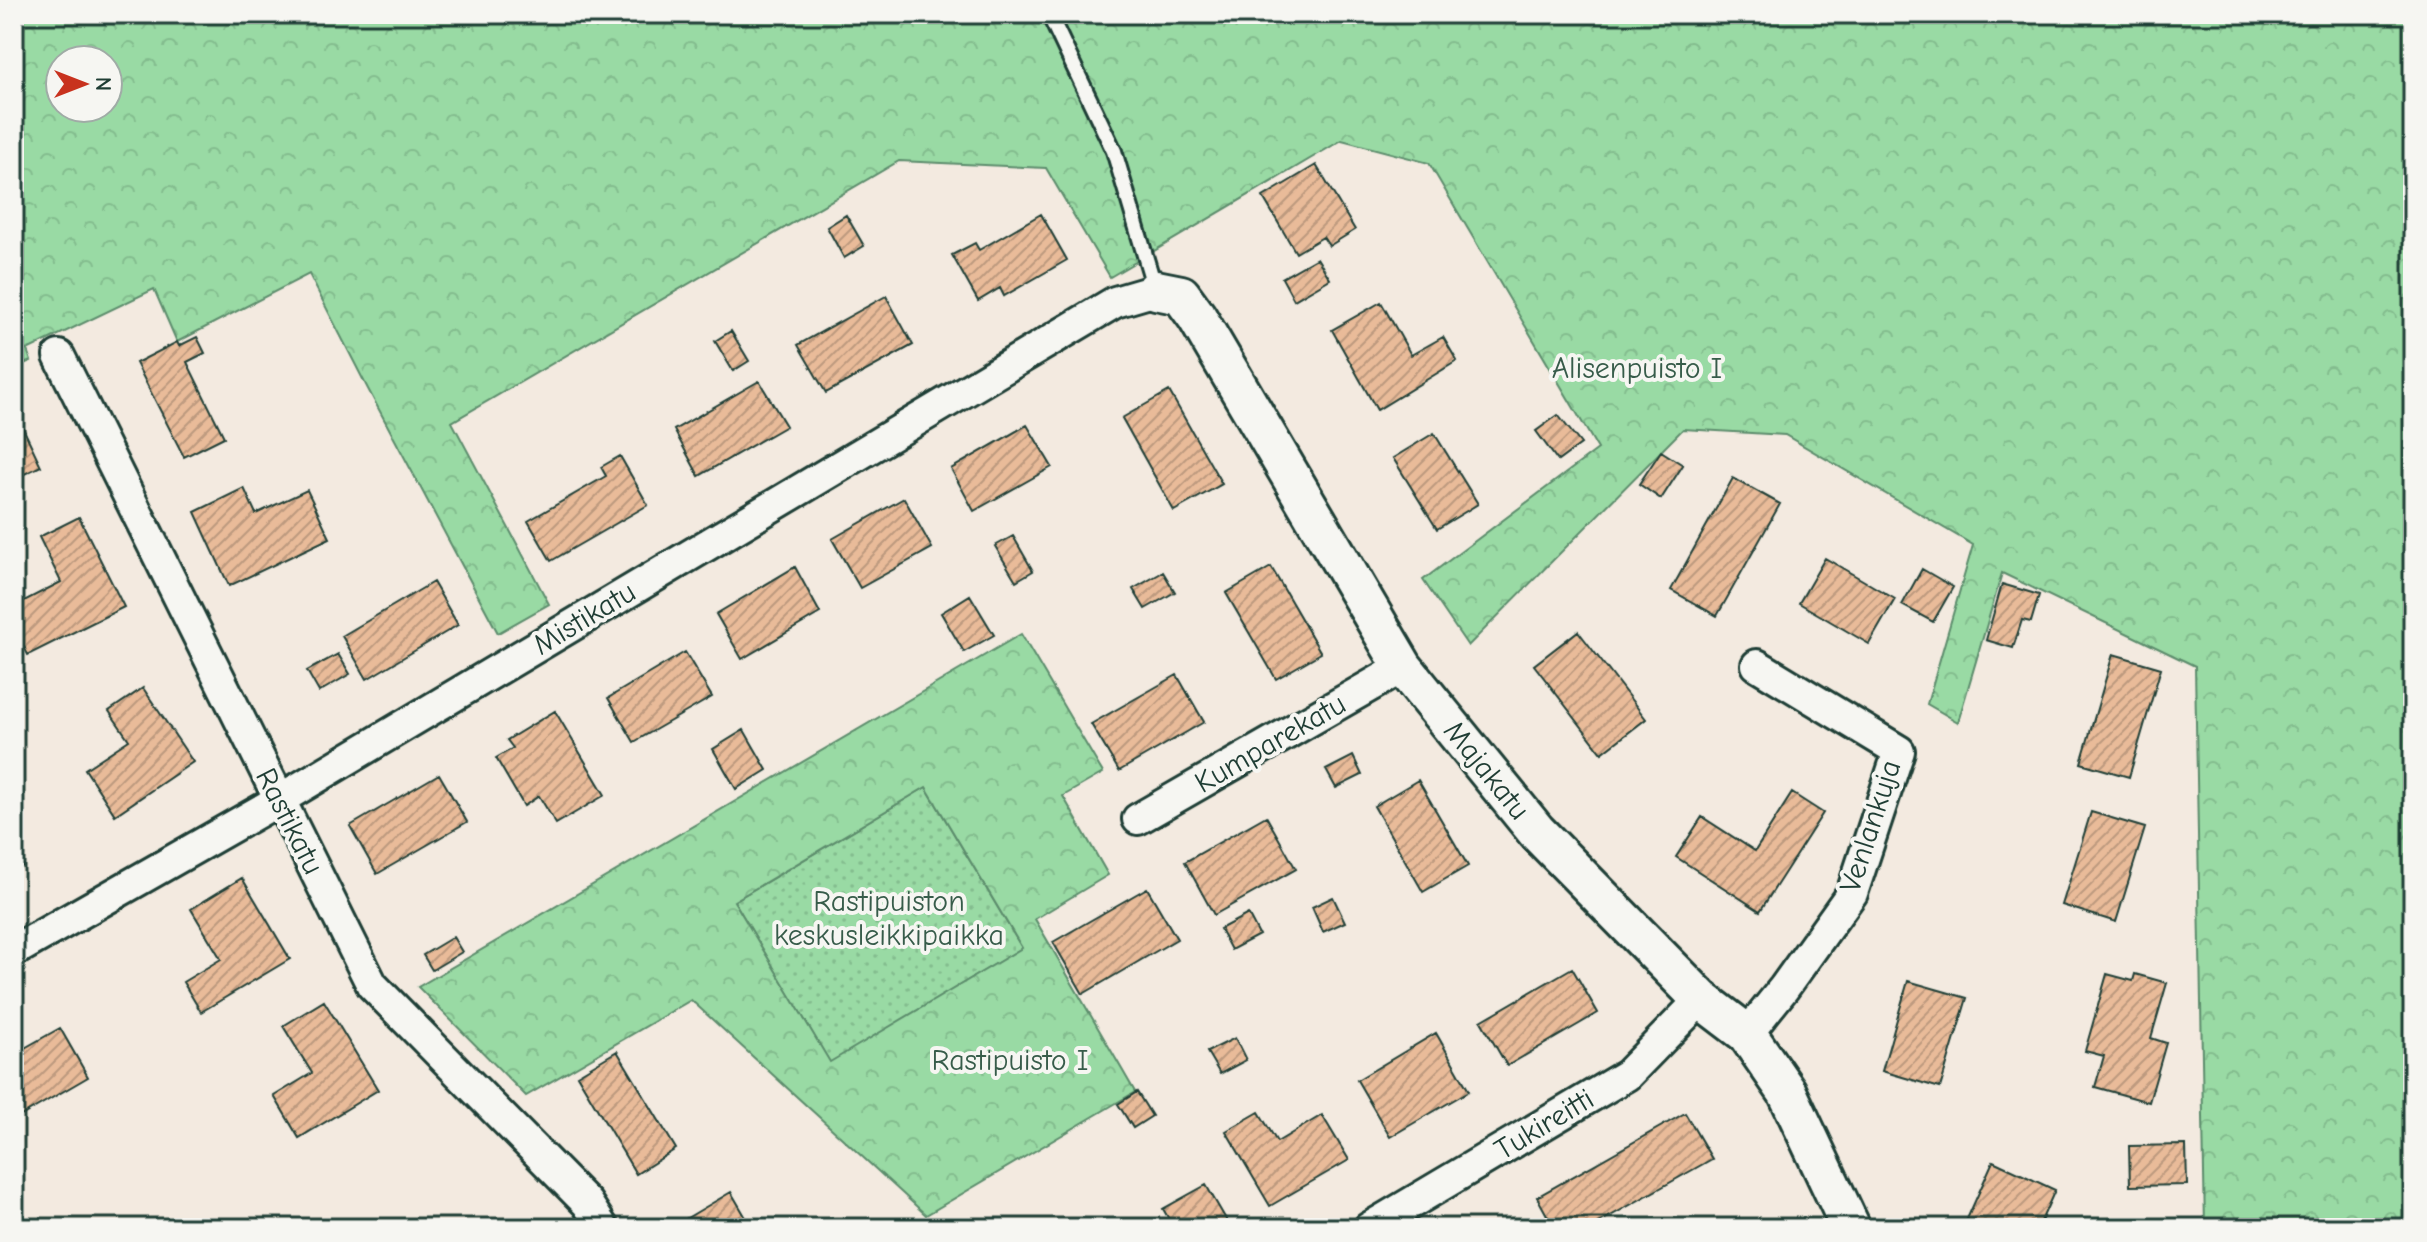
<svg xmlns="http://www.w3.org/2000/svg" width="2427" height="1242" viewBox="0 0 2427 1242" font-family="'Comic Neue',sans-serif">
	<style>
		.grass { fill: url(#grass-dots); stroke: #5c8c6c; stroke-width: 2 }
		.forest { fill: url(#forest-crowns); stroke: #5c8c6c; stroke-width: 2; fill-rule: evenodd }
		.building { fill: url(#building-hatch); stroke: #1f3d34; stroke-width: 2 }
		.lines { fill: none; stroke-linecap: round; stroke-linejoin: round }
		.service-casing { stroke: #1f3d34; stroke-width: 20 }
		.minor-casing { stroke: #1f3d34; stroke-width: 36 }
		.tertiary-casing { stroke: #1f3d34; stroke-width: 44 }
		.service { stroke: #f6f6f2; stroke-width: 14 }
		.minor { stroke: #f6f6f2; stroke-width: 30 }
		.tertiary { stroke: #f6f6f2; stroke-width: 38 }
		.labels { text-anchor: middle; stroke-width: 8; stroke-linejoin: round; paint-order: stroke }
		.park-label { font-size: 30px; fill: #375c4a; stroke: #f6f6f2 }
		.street-label { font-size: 30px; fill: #1f3d34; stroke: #f6f6f2 }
	</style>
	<defs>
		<pattern id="grass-dots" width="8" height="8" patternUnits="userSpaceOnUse" patternTransform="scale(2)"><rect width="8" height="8" fill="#99daa4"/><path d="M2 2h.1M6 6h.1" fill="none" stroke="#83bc8e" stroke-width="1.8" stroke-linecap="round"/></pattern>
		<pattern id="forest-crowns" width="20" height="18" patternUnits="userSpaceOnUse" patternTransform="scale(2)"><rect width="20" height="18" fill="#99daa4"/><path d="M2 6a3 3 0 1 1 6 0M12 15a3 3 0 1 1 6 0" fill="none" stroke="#83bc8e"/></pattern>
		<pattern id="building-hatch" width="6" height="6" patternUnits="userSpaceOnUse" patternTransform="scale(2)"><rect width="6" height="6" fill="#e9bb99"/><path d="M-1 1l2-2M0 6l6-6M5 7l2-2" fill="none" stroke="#bc997e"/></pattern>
	</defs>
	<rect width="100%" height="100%" fill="#f3eae0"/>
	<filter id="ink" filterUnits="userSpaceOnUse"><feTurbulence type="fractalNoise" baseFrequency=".0125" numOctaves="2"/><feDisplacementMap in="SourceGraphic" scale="16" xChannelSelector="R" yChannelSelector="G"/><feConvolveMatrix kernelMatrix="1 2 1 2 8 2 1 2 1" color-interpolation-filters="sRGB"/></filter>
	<g filter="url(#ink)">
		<path class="grass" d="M926 787 1022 948 830 1063 734 901Z"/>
		<path class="forest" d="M14 14H2413V1228H2205L2195 666 2002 573 1958 722 1927 704 1973 545 1785 435 1683 429 1468 646 1423 580 1598 449 1429 163 1342 140 1110 277 1046 168 899 161 452 422 549 604 498 633 368 389 309 274 177 342 154 289 27 350 31 361 14 368ZM60 60H108V108H60Z
			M1021 634 1103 773 1063 796 1108 875 1035 919 1135 1092 926 1215 691 1000 526 1096 418 987ZM926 787 1022 948 830 1062 734 901Z"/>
		<path class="building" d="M1316 165 1355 230 1329 246 1323 237 1296 253 1263 197Z
			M1041 214 1067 260 1004 296 1000 288 978 301 952 255 975 243 979 250Z
			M846 215 864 246 844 258 827 227Z
			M1317 258 1330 279 1294 300 1282 278Z
			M886 296 913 345 826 393 798 345Z
			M1381 302 1411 355 1443 337 1457 361 1377 410 1332 330Z
			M731 331 749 361 733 371 715 341Z
			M197 337 205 353 187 362 224 437 184 457 136 363 177 342 179 346Z
			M759 381 786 426 699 476 674 430Z
			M1169 391 1222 484 1174 511 1122 418Z
			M14 409 41 466 14 479Z
			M1558 415 1581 444 1558 461 1536 431Z
			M1027 425 1052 467 974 511 951 469Z
			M1434 433 1478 504 1437 529 1393 458Z
			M1661 451 1683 465 1661 499 1639 484Z
			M620 456 648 505 551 561 528 521 606 476 601 467Z
			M1733 478 1780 504 1717 616 1671 590Z
			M244 488 256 514 307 490 330 538 229 586 195 512Z
			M904 498 932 548 860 588 832 539Z
			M79 517 124 607 28 655 14 627V606L61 582 39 537Z
			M1013 536 1033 571 1016 581 995 546Z
			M1825 558 1895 599 1869 644 1799 603Z
			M795 567 820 613 742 659 716 614Z
			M1271 567 1321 653 1276 679 1226 593Z
			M1922 569 1953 587 1933 622 1902 605Z
			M1163 572 1175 592 1145 609 1133 589Z
			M433 582 458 625 367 679 342 636Z
			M2002 584 2039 595 2031 622 2022 620 2013 648 1986 640Z
			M970 595 994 635 964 652 941 613Z
			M1578 631 1646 719 1602 753 1534 665Z
			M685 652 712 697 634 742 608 698Z
			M338 654 350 674 319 692 307 671Z
			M2113 654 2161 668 2129 777 2081 763Z
			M1177 675 1204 722 1119 771 1091 724Z
			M143 688 193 762 115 815 85 769 129 740 109 711Z
			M555 711 605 795 556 824 539 796 524 806 496 758 513 748 507 740Z
			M744 730 767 770 736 789 713 749Z
			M1353 756 1362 775 1336 788 1326 770Z
			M439 774 467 822 377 874 350 826Z
			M1418 780 1468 866 1423 892 1374 806Z
			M1792 793 1823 813 1760 911 1676 857 1702 817 1755 851Z
			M2091 812 2145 828 2116 922 2062 905Z
			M1266 816 1296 869 1214 915 1185 862Z
			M14 850 23 866 14 872Z
			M242 878 290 959 201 1012 183 982 221 959 191 909Z
			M1147 888 1177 939 1083 994 1053 942Z
			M1333 897 1345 922 1323 932 1312 907Z
			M1248 914 1259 935 1231 950 1220 929Z
			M453 937 462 952 432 970 423 955Z
			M1572 968 1598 1013 1507 1066 1481 1021Z
			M2107 974 2133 981 2135 974 2167 983 2151 1038 2166 1043 2149 1102 2095 1087 2104 1056 2085 1051Z
			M1908 981 1967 998 1940 1088 1882 1071Z
			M324 1001 378 1090 299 1138 274 1096 312 1073 283 1026Z
			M60 1028 88 1077 14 1120V1054Z
			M1436 1033 1469 1091 1390 1137 1357 1080Z
			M1235 1038 1246 1060 1220 1074 1207 1052Z
			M617 1051 676 1149 636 1174 577 1075Z
			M1137 1092 1152 1116 1133 1128 1118 1104Z
			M1259 1112 1277 1142 1322 1115 1349 1160 1270 1206 1226 1131Z
			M1685 1113 1712 1159 1589 1228H1554L1537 1197Z
			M2186 1145 2187 1185 2130 1186 2129 1146Z
			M1993 1161 2055 1190 2038 1228H1963Z
			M1206 1185 1231 1228H1158L1170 1221 1163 1209Z
			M731 1192 752 1228H693L687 1218Z"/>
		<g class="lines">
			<defs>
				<path id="service" d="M1049 14 1114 151 1155 289"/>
				<path id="minor" d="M59 356 372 985 587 1203 603 1228
					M1138 819 1403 667
					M14 951 279 800 1115 302 1156 290
					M1747 1034 1784 988 1852 893 1899 751 1757 665
					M1369 1228 1627 1075 1701 999"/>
				<path id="tertiary" d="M1156 290 1181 295 1197 317 1403 667 1536 831 1701 999 1747 1034 1787 1092 1851 1228"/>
			</defs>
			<use href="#service" class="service-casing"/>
			<use href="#minor" class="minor-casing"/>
			<use href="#tertiary" class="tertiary-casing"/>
			<use href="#service" class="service"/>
			<use href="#minor" class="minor"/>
			<use href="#tertiary" class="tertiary"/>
		</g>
	</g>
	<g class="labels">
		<g class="park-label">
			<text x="1637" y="378">Alisenpuisto I</text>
			<text x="889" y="911">Rastipuiston<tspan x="889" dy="34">keskusleikkipaikka</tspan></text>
			<text x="1010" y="1070">Rastipuisto I</text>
		</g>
		<g class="street-label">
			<text transform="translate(584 618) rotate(-31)" y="10">Mistikatu</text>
			<text transform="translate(1270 743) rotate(-30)" y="10">Kumparekatu</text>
			<text transform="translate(1487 770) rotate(51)" y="10">Majakatu</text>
			<text transform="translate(290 821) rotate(63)" y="10">Rastikatu</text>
			<text transform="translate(1870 826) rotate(-72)" y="10">Venlankuja</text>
			<text transform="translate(1544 1124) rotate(-31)" y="10">Tukireitti</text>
		</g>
	</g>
	<rect width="2427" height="1242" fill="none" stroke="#f6f6f2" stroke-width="48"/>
	<rect x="24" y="24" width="2379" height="1194" fill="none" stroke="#1f3d34" stroke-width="3" filter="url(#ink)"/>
	<g transform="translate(84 84) rotate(90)"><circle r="38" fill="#f6f6f2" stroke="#a0aca6" stroke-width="2"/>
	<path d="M0-6L14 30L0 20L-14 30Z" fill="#c8321e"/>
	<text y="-12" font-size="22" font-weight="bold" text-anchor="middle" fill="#1f3d34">N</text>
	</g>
</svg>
